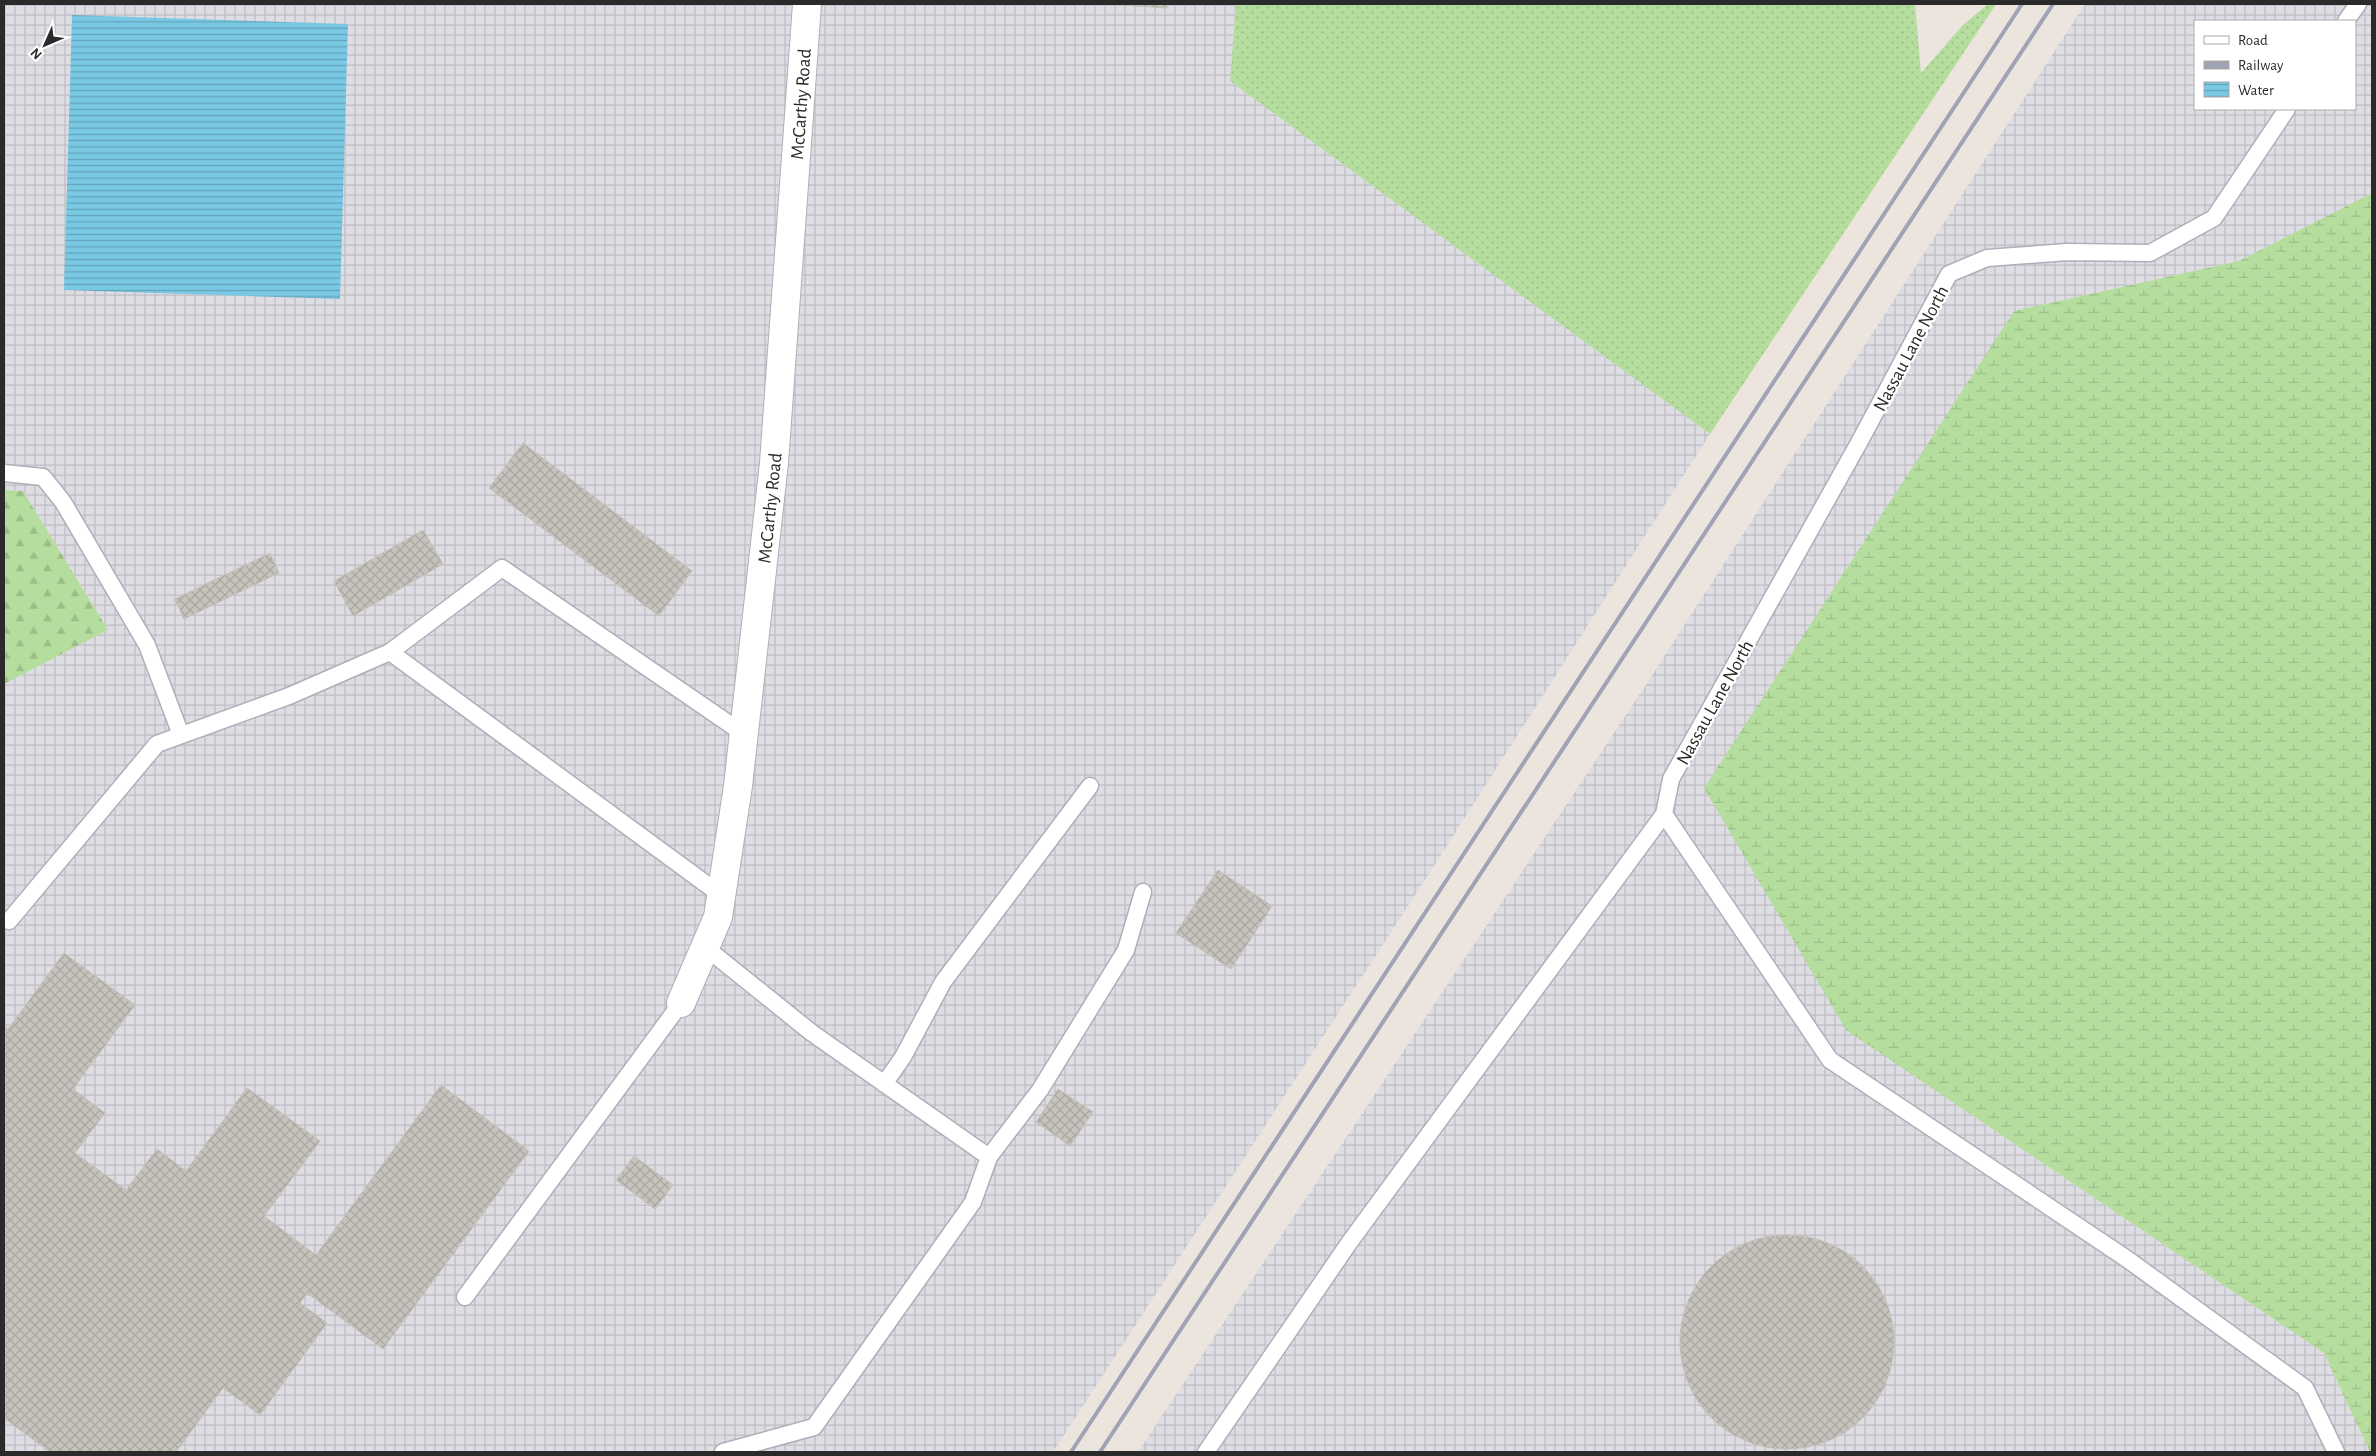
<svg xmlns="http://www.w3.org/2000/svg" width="2376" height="1456" viewBox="0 0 2376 1456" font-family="'Alegreya Sans',sans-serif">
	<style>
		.industrial { fill: url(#industrial-grid); fill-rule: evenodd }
		.grass { fill: url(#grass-dots) }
		.forest { fill: url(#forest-firs) }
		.wetland { fill: url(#wetland-marsh) }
		.water { fill: url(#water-rules) }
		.building { fill: url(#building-cross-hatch); stroke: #c6c0b7 }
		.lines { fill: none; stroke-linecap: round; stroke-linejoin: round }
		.service-casing { stroke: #adb0b9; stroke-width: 19 }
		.minor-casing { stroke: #adb0b9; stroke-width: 30 }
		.service { stroke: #fff; stroke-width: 16 }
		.minor { stroke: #fff; stroke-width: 28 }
		.rail { stroke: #a0a3b3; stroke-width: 4 }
		.labels { text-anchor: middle; stroke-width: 5; stroke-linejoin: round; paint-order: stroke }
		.street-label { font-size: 19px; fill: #2a2a2a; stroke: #fff }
	</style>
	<defs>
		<pattern id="industrial-grid" width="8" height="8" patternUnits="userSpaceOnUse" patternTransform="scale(1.25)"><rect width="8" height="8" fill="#dfdde4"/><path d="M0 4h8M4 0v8" fill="none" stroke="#c0bec4"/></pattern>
		<pattern id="grass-dots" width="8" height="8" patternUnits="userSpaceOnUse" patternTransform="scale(1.25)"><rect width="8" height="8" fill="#b4dd9e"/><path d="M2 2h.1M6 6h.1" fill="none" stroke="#9bbe88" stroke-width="1.8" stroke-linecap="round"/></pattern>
		<pattern id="forest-firs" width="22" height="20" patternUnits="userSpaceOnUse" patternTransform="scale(1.25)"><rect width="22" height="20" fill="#b4dd9e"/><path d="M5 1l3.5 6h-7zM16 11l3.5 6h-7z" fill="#9bbe88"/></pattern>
		<pattern id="wetland-marsh" width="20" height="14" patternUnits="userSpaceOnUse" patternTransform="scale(1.25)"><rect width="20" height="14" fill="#b4dd9e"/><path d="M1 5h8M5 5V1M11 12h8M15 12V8" fill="none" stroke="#9bbe88"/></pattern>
		<pattern id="water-rules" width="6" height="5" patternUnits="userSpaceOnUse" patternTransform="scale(1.25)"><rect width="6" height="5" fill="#79c9e4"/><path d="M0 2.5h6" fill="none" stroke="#63a3b9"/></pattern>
		<pattern id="building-cross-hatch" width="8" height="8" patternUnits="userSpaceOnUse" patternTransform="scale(1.25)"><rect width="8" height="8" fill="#c6c2bc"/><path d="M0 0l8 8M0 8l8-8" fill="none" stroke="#aaa7a2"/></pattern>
	</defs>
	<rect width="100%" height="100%" fill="#ebe5dd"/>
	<path class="industrial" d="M4 4H1236L1230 81 1710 434 1434 866 1053 1452H4V684L108 630 23 491 4 490Z
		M2085 4H2372V193L2239 261 2014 311 1846 1030 2324 1353 2370 1452H1138L1645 686ZM2195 21H2355V109H2195Z"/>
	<path class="grass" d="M1236 4H1915L1921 73 1963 25 1988 4H1996L1710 434 1230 81Z"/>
	<path class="forest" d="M4 490 23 491 108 630 4 684Z"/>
	<path class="wetland" d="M2372 193V1452H2370L2324 1353 1846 1030 1704 788 2014 311 2239 261Z"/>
	<path class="water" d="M72 15 348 24 340 299 64 290Z"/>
	<path class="building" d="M1105 4H1167V8Z
		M523 443 692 571 659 616 489 488Z
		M423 530 443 564 353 616 334 581Z
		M270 553 279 573 184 619 175 599Z
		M1218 870 1272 906 1231 969 1176 933Z
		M64 953 135 1005 73 1089 105 1113 75 1153 126 1190 157 1149 186 1171 247 1088 320 1141 264 1216 316 1255 441 1085 529 1151 383 1349 307 1293 300 1303 327 1323 260 1415 223 1388 176 1452H50L4 1418V1026L8 1029Z
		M1058 1089 1093 1112 1070 1146 1036 1122Z
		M634 1156 673 1185 655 1209 616 1180Z
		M1680 1342a107 107 0 1 1 214 0a107 107 0 1 1-214 0Z"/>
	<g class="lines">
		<defs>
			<path id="service" d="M2346 21 2358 4
				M4 473 43 477 63 502 147 645 181 735
				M1664 814 1830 1060 2127 1259 2305 1388 2336 1452
				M721 895 390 652 502 568 744 734
				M9 921 157 744 289 696 390 652
				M705 947 812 1033 989 1157 973 1202 814 1427 723 1452
				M884 1084 903 1057 943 982 1090 786
				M989 1157 1040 1090 1126 950 1143 892
				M465 1297 681 1003
				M1206 1452 1349 1243 1664 814 1671 779 1861 439 1949 274 1987 258 2067 252 2150 253 2214 218 2287 109"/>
			<path id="minor" d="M681 1003 718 917 738 786 774 463 807 4"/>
		</defs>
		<use href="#service" class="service-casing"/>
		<use href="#minor" class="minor-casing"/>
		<use href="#service" class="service"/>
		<use href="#minor" class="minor"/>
		<path class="rail" d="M1071 1452 2022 4
			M1100 1452 2053 4"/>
	</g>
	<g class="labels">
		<g class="street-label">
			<text transform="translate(800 104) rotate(-86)" y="7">McCarthy Road</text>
			<text transform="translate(1910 348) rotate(-62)" y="7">Nassau Lane North</text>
			<text transform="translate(769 508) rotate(-84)" y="7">McCarthy Road</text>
			<text transform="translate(1714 702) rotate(-61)" y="7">Nassau Lane North</text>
		</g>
	</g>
	<rect width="2376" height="1456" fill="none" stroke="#2a2a2a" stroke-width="10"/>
	<rect x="2194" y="20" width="162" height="90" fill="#ffffff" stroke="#aaaaaa"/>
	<rect x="2204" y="36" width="25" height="8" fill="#ffffff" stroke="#aaaaaa"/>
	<text x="2238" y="45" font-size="15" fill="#2a2a2a">Road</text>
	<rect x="2204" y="61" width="25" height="8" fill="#a0a3b3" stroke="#aaaaaa"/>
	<text x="2238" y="70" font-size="15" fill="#2a2a2a">Railway</text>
	<rect x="2204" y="82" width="25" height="15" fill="url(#water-rules)" stroke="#aaaaaa"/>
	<text x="2238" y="95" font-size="15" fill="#2a2a2a">Water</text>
	<g transform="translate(45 45) rotate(225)" stroke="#ffffff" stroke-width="4" paint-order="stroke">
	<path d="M0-4L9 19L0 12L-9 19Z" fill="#2a2a2a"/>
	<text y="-8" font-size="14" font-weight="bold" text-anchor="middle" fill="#2a2a2a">N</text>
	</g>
</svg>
